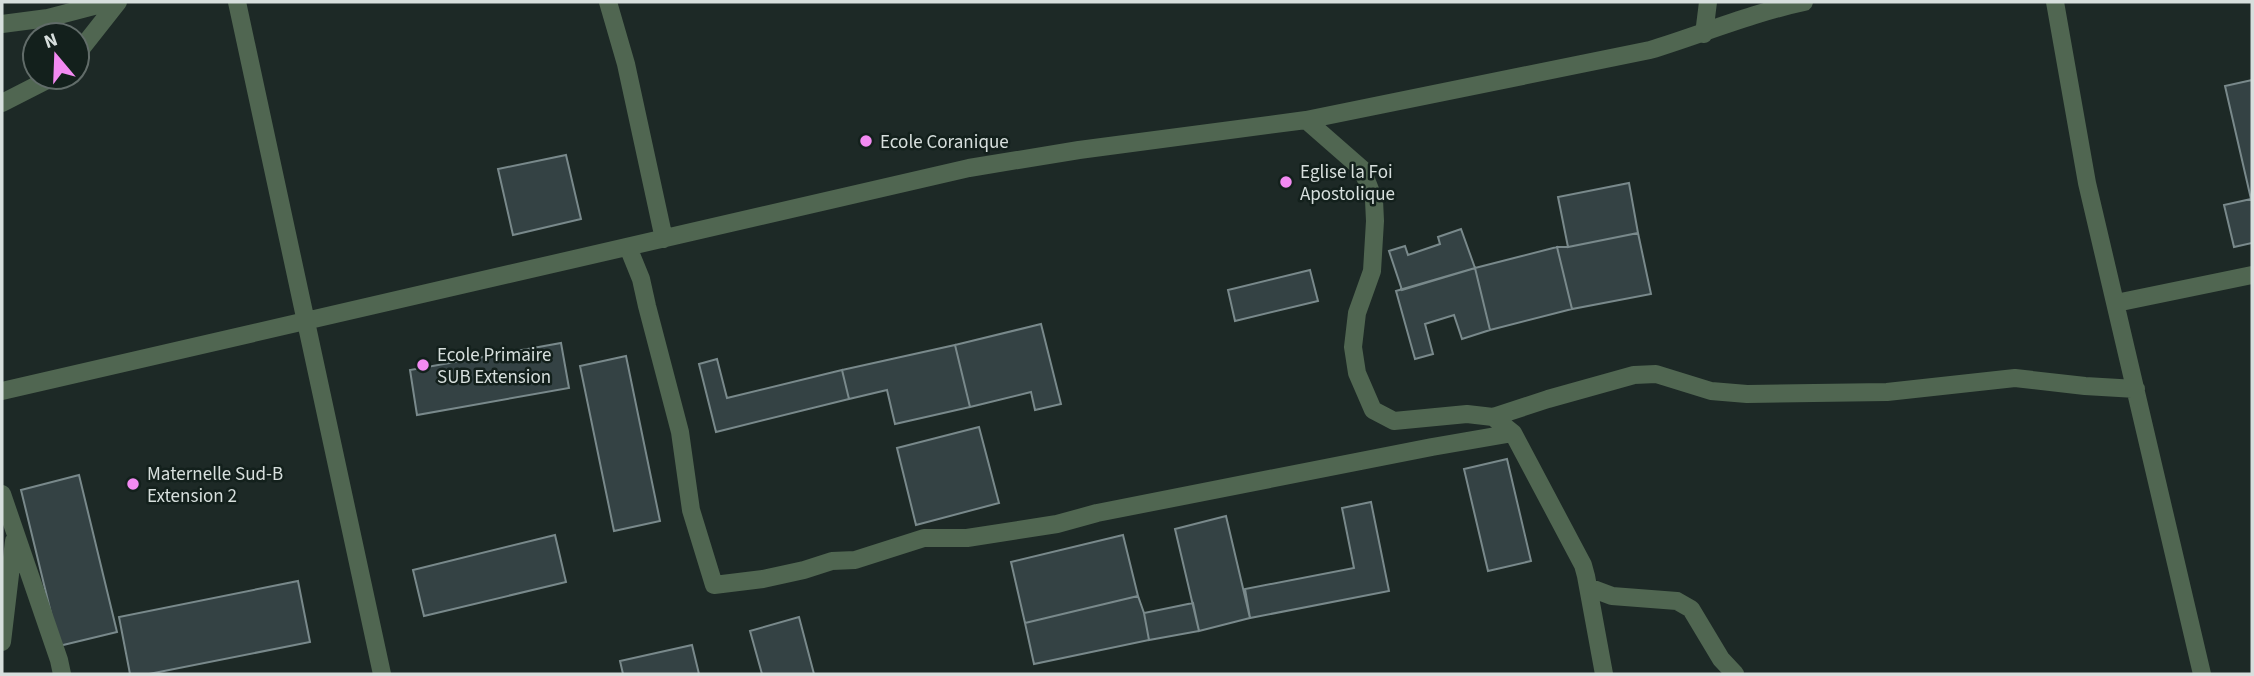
<svg xmlns="http://www.w3.org/2000/svg" width="2254" height="676" viewBox="0 0 2254 676" font-family="'Source Sans 3',sans-serif">
	<style>
		.building { fill: #344244; stroke: #79898b; stroke-width: 2 }
		.lines { fill: none; stroke-linecap: round; stroke-linejoin: round }
		.minor { stroke: #506651; stroke-width: 18 }
		.poi-dot { fill: #f38af2; stroke: #13201c; stroke-width: 2.5 }
		.labels { text-anchor: middle; stroke-width: 5; stroke-linejoin: round; paint-order: stroke }
		.poi-label { font-size: 19px; fill: #d7dfdd; stroke: #13201c; text-anchor: start }
	</style>
	<rect width="100%" height="100%" fill="#1d2926"/>
	<path class="building" d="M2252 80V243L2234 247 2224 205 2251 199 2225 86Z
		M566 155 581 219 513 235 498 169Z
		M1629 183 1638 233 1568 247 1558 197Z
		M1461 229 1475 268 1402 290 1389 251 1405 246 1408 255 1440 244 1438 237Z
		M1638 233 1651 294 1572 309 1557 247H1568Z
		M1557 247 1572 309 1490 330 1475 268Z
		M1475 268 1490 330 1462 339 1454 315 1425 324 1433 354 1415 359 1396 291Z
		M1310 270 1318 301 1235 321 1228 290Z
		M1041 324 1061 404 1035 410 1031 392 970 407 955 345Z
		M561 343 569 388 417 415 410 370Z
		M955 345 970 407 895 424 887 390 849 399 842 370Z
		M626 356 660 521 614 531 580 366Z
		M717 359 727 398 842 370 849 399 716 432 699 364Z
		M979 427 999 503 916 525 897 448Z
		M1507 459 1531 561 1488 571 1464 469Z
		M79 475 117 632 59 646 21 490Z
		M1371 502 1389 591 1250 618 1245 589 1354 568 1342 508Z
		M1226 516 1250 618 1199 631 1175 529Z
		M555 535 566 582 424 616 413 570Z
		M1123 535 1138 596 1025 623 1011 562Z
		M298 581 310 642 149 674H130L119 617Z
		M1138 596 1144 613 1149 640 1034 664 1025 623Z
		M1193 603 1199 631 1149 640 1144 613Z
		M799 617 814 674H762L750 631Z
		M692 645 699 674H623L620 661Z"/>
	<g class="lines">
		<path class="minor" d="M237 2 382 674
			M608 2 626 64 664 239
			M2055 2 2087 183 2202 674
			M2 24 48 18 109 2
			M1704 34 1708 2
			M77 54 118 2
			M2 103 53 77
			M1306 120 1362 169 1374 200 1375 221 1372 271 1357 313 1353 347 1357 373 1373 410 1394 421 1467 414 1493 417 1513 433 1583 565 1586 576 1604 674
			M628 247 641 279 647 306 680 432 691 510 714 585 763 579 804 570 832 561 855 560 924 538H967L1057 524 1097 513 1432 447 1513 433
			M2116 303 2252 275
			M2 391 969 168 1079 150 1306 120 1650 50C1702 34 1752 13 1804 2
			M1493 417 1548 399 1634 375 1656 374 1711 391 1747 394 1887 392 2015 378 2085 386 2136 389
			M2 494 59 660 62 674
			M1588 587 1612 596 1677 601 1691 609 1721 659 1735 674
			M2 642 14 541"/>
	</g>
	<g class="poi-dot">
		<circle cx="866" cy="141" r="7"/>
		<circle cx="1286" cy="182" r="7"/>
		<circle cx="423" cy="365" r="7"/>
		<circle cx="133" cy="484" r="7"/>
	</g>
	<g class="labels">
		<g class="poi-label">
			<text x="880" y="148">Ecole Coranique</text>
			<text x="1300" y="178">Eglise la Foi<tspan x="1300" dy="22">Apostolique</tspan></text>
			<text x="437" y="361">Ecole Primaire<tspan x="437" dy="22">SUB Extension</tspan></text>
			<text x="147" y="480">Maternelle Sud-B<tspan x="147" dy="22">Extension 2</tspan></text>
		</g>
	</g>
	<rect width="2254" height="676" fill="none" stroke="#d7dfdd" stroke-width="7"/>
	<g transform="translate(56 56) rotate(341)"><circle r="33" fill="#13201c" stroke="#616c69" stroke-width="2"/>
	<path d="M0-5L12 26L0 18L-12 26Z" fill="#f38af2"/>
	<text y="-10" font-size="19" font-weight="bold" text-anchor="middle" fill="#d7dfdd">N</text>
	</g>
</svg>
